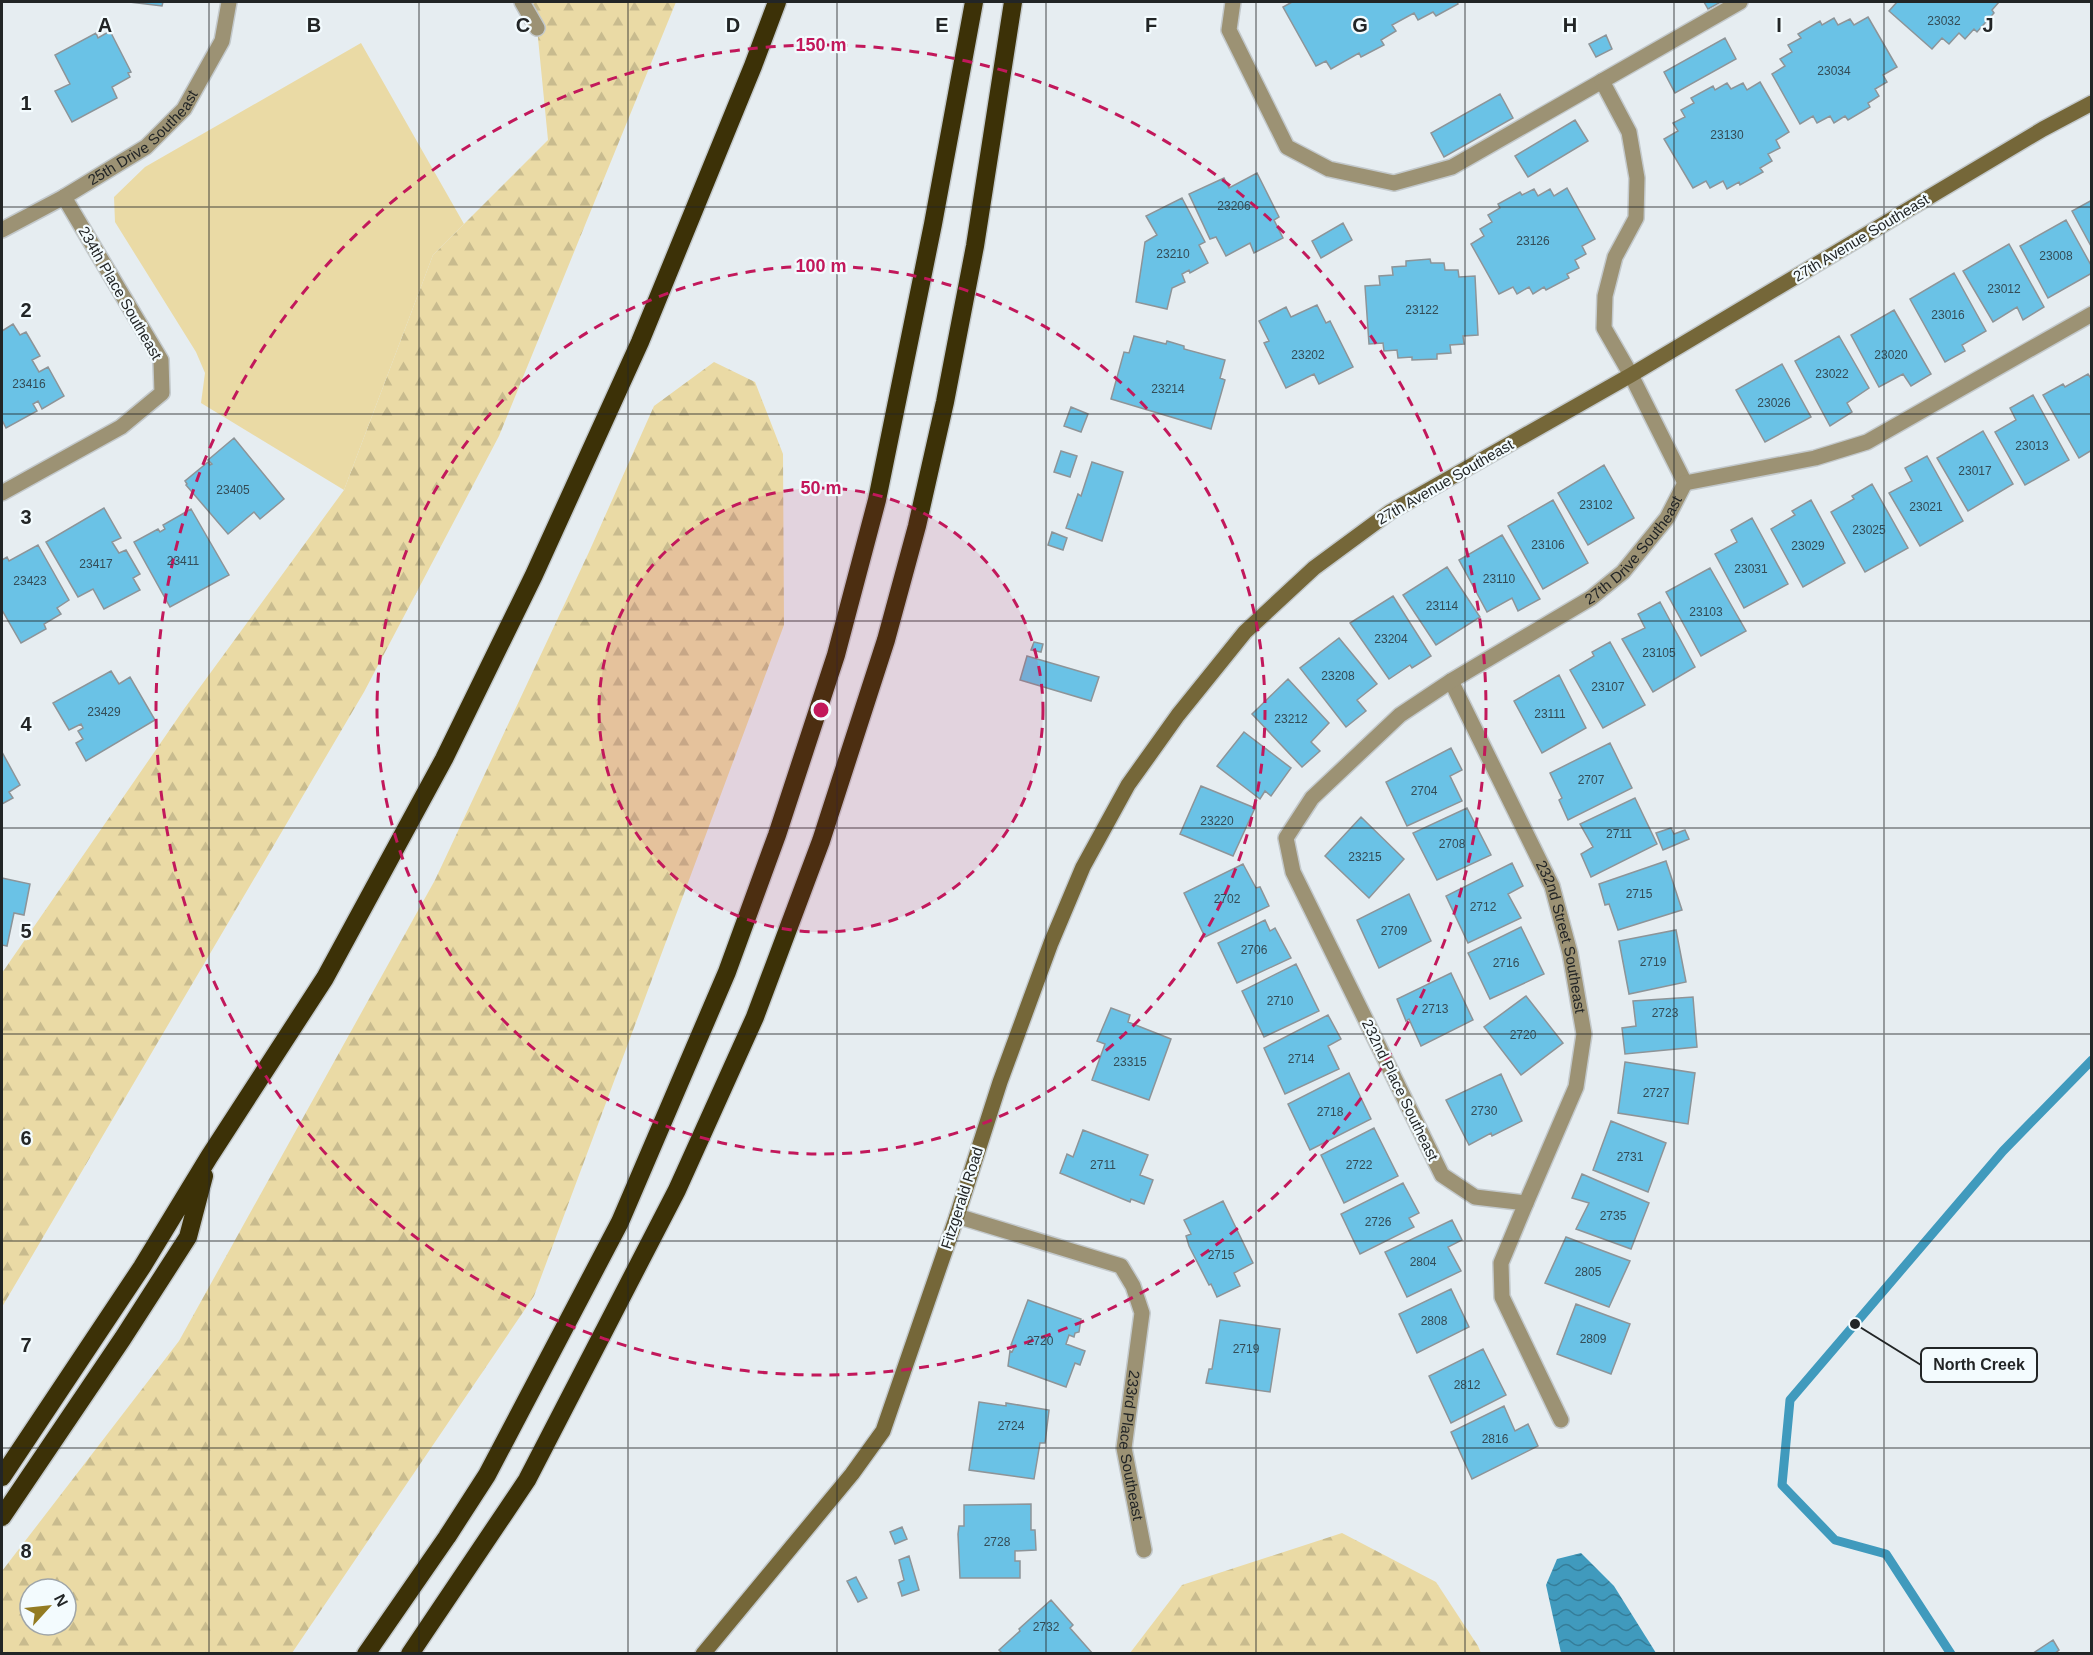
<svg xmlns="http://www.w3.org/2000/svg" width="2093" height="1655" viewBox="0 0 2093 1655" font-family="Helvetica,sans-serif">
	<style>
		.forest { fill: url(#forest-firs); fill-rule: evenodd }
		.park { fill: #eadaa5 }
		.water { fill: url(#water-waves) }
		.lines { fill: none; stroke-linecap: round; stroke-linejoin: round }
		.stream { stroke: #409abd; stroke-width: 9 }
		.building { fill: #6ac2e6; stroke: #8d9498; stroke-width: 1.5 }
		.street-casing { stroke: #c3c9cc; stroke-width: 18 }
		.secondary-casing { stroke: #c3c9cc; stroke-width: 18 }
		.highway-casing { stroke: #c3c9cc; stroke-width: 21 }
		.street { stroke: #9c9274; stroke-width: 15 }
		.secondary { stroke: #756739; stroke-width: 15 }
		.highway { stroke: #3c3107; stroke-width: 18 }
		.grid { fill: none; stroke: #222526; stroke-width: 1.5; stroke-opacity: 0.55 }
		.ring { fill: none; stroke: #c2185b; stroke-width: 3; stroke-dasharray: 10 8 }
		.labels { text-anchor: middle; stroke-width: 4.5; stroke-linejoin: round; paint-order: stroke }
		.number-label { font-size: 12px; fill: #344c56 }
		.street-label { font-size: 15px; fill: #222526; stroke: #f3fbfe }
		.grid-label { font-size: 20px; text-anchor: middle; font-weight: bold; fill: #222526; stroke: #f3fbfe; stroke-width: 4.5; stroke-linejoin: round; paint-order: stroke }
		.centre { fill: #c2185b; stroke: #f3fbfe; stroke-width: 3 }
		.ring-label { font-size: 18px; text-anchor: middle; font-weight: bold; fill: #c2185b; stroke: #f3fbfe; stroke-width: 4.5; stroke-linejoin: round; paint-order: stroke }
		.leader { fill: none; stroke: #222526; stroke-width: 2 }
		.callout-dot { fill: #222526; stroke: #f3fbfe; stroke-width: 2 }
		.callout { fill: #f3fbfe; stroke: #222526; stroke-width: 2 }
		.callout-label { font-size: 16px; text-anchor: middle; font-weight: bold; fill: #222526 }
	</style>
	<defs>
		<pattern id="forest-firs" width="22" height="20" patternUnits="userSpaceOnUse" patternTransform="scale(1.5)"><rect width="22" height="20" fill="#eadaa5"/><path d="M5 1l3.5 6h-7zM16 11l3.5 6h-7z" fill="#c8bb8e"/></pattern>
		<pattern id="water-waves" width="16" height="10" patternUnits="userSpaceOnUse" patternTransform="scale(1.5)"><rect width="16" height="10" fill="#409abd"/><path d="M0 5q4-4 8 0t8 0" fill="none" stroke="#357d99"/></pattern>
	</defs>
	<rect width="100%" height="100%" fill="#e6edf1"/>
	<path class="forest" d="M522 2H676L499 436 364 692 2 1307V973L184 709 344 490 433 255 548 140 537 28Z
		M714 362 755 382 783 454 784 625 534 1296 292 1653H2V1571L179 1341 435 880 589 552 654 406ZM30 1589H66V1625H30Z
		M1342 1533 1436 1582 1478 1646 1481 1653H1130L1182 1585Z"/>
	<path class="park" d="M361 43 464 224 433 255 344 490 201 403 205 373 196 352 115 222 114 197 145 167Z"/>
	<path class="water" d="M1581 1553 1614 1586 1656 1653H1561L1546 1585 1557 1559Z"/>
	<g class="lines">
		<path class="stream" d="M1951 1654 1886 1554 1835 1540 1782 1485 1790 1400 2003 1151 2092 1060"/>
	</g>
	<path class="building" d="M129 2H163L162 6Z
		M1292 2H1457L1458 4 1436 16 1433 12 1418 20 1414 13 1392 25 1396 31 1381 40 1384 45 1361 57 1359 53 1331 69 1326 61 1316 66 1283 7Z
		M1704 2H1721L1708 9Z
		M1897 2H1999L1992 10 1994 13 1977 32 1974 29 1965 39 1959 33 1949 44 1942 38 1932 49 1889 11Z
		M1868 17 1897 67 1883 75 1887 82 1875 89 1879 96 1868 103 1870 107 1848 120 1845 116 1834 123 1830 116 1817 123 1813 116 1800 124 1772 74 1785 66 1780 59 1792 52 1788 45 1801 38 1798 34 1820 21 1822 25 1834 18 1838 25 1850 19 1854 25Z
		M110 31 131 72 128 73 130 77 112 87 117 98 72 122 55 91 70 84 55 55 96 33 98 38Z
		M1606 35 1612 49 1596 57 1589 44Z
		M1725 38 1736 59 1675 93 1664 72Z
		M1760 82 1789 132 1776 140 1780 148 1768 154 1772 161 1760 168 1763 172 1740 185 1739 182 1727 189 1723 181 1710 188 1706 181 1693 188 1664 139 1678 131 1673 123 1685 117 1681 110 1694 103 1691 98 1713 86 1715 90 1727 83 1731 89 1743 83 1747 90Z
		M1500 94 1513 118 1444 157 1431 133Z
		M1575 120 1588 141 1528 177 1515 156Z
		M1257 173 1279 217 1274 220 1283 238 1254 253 1250 243 1226 256 1216 237 1210 239 1189 194 1224 178 1229 188Z
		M1567 188 1595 239 1582 246 1586 254 1575 260 1579 268 1567 274 1569 278 1546 290 1544 287 1533 294 1529 287 1517 294 1513 287 1499 294 1471 244 1484 236 1480 229 1492 222 1488 215 1500 208 1498 204 1520 192 1522 195 1534 189 1538 196 1550 189 1554 196Z
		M1182 198 1205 242 1199 245 1208 263 1190 273 1189 270 1182 274 1185 282 1172 288 1167 309 1136 302 1145 242 1157 235 1146 216Z
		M2092 200V248L2072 211Z
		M2066 220 2092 267V273L2048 298 2020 246Z
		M1343 223 1352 240 1321 258 1312 241Z
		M2009 244 2044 307 2023 320 2017 307 1993 322 1963 271Z
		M1430 259 1431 263H1444L1445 270H1458L1459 277 1475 276 1478 335 1463 336 1464 344 1450 345 1451 353 1437 354V359L1412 360V357L1398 358 1397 350 1384 351 1383 343 1369 344 1365 286 1380 285 1379 276 1393 275 1392 267 1406 266V261Z
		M1954 273 1986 331 1962 345 1965 351 1945 362 1910 299Z
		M1317 305 1326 323 1330 321 1353 367 1319 384 1314 374 1286 388 1264 343 1269 341 1259 321 1286 307 1291 317Z
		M1894 310 1931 374 1911 386 1903 374 1879 387 1851 335Z
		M13 324 20 335 26 332 40 356 32 360 39 372 48 367 64 396 42 409 38 401 33 404 37 411 6 428 2 420V331Z
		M1134 336 1166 344 1167 341 1184 346V349L1225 360 1220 378 1225 380 1211 429 1111 399 1124 352 1129 353Z
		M1839 336 1869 388 1847 403 1852 412 1830 426 1795 361Z
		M1782 364 1811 417 1765 442 1736 390Z
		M2088 374 2092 380V450L2079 458 2043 395 2063 384 2065 387Z
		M2033 395 2069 460 2025 485 1995 432 2016 420 2010 408Z
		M1071 407 1088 414 1081 432 1064 426Z
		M1983 431 2013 484 1968 511 1937 458Z
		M234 438 284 499 260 519 254 512 228 534 186 485 187 484 185 481 208 462 210 465 212 464 208 460Z
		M1061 451 1077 456 1070 477 1054 472Z
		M1927 456 1963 521 1920 546 1889 493 1912 481 1905 468Z
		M1092 462 1123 472 1102 541 1066 528 1078 494 1081 496Z
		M1604 465 1634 518 1588 545 1558 493Z
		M1872 484 1908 548 1865 572 1831 512 1854 499 1852 496Z
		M1553 500 1588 563 1543 589 1508 526Z
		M1811 500 1845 563 1803 587 1771 529 1795 515 1792 511Z
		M104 508 121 538 112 542 119 553 126 550 140 574 133 578 140 590 104 609 93 589 78 597 46 542Z
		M191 509 229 575 170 607 134 542 158 529 160 532 165 529 163 525Z
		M1752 518 1788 584 1744 608 1715 554 1737 542 1731 530Z
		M1052 532 1067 538 1063 550 1048 545Z
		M1502 535 1540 599 1518 611 1512 598 1487 612 1459 560Z
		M38 545 69 600 57 608 61 614 44 624 46 629 21 643 2 610V560L7 557 9 561Z
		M1447 567 1480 617 1436 645 1403 595Z
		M1710 568 1746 631 1701 656 1666 592Z
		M1393 596 1431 656 1412 668 1410 665 1389 679 1350 623Z
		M1660 602 1695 667 1653 692 1622 639 1645 628 1638 614Z
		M1339 638 1377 684 1357 700 1366 711 1346 727 1300 668Z
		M1034 642 1043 644 1041 652 1031 650Z
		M1610 642 1645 705 1603 728 1570 670 1594 656 1592 652Z
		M1027 656 1099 677 1091 701 1020 680Z
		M111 671 119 684 130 677 155 720 86 761 76 743 83 739 78 731 83 728 81 724 69 730 53 703Z
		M1559 675 1586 728 1542 753 1514 701Z
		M1288 679 1329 723 1311 742 1320 751 1302 767 1252 714Z
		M1244 732 1291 768 1271 796 1265 791 1260 799 1217 766Z
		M1610 743 1632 788 1568 820 1559 800 1562 798 1550 773Z
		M1451 748 1462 770 1450 776 1462 801 1407 826 1386 782Z
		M2 752 20 785 9 792 13 798 2 804Z
		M1201 786 1255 808 1233 856 1180 834Z
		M1635 798 1657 844 1591 877 1581 854 1593 847 1580 824Z
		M1467 808 1491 855 1437 880 1413 833Z
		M1361 817 1404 859 1369 898 1325 856Z
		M1671 828 1674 834 1685 830 1689 839 1663 850 1656 833Z
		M1666 861 1682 910 1618 930 1609 904 1605 905 1599 884Z
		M1512 863 1523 886 1508 894 1521 918 1468 943 1446 896Z
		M1243 864 1256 888 1260 887 1269 906 1205 937 1184 893Z
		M2 878 30 884 24 915 14 913 7 946 2 945Z
		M1409 894 1431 941 1379 968 1357 920Z
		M1265 920 1270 931 1275 928 1291 958 1237 983 1218 943Z
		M1521 927 1544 974 1490 999 1468 953Z
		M1676 930 1686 982 1629 994 1619 941Z
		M1296 964 1319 1011 1264 1037 1242 991Z
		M1451 973 1473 1020 1421 1046 1409 1019 1406 1021 1397 999Z
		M1526 996 1563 1043 1521 1075 1484 1027Z
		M1693 997 1697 1047 1625 1054 1622 1028 1636 1026 1633 1001Z
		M1111 1008 1130 1015 1128 1022 1171 1039 1149 1100 1092 1080 1105 1044 1097 1041Z
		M1328 1015 1341 1039 1328 1046 1339 1069 1285 1094 1264 1048Z
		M1625 1062 1695 1073 1688 1124 1618 1113Z
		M1349 1073 1371 1119 1310 1150 1288 1104Z
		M1501 1074 1522 1121 1492 1136 1491 1133 1469 1145 1446 1100Z
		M1611 1121 1666 1143 1648 1192 1593 1170Z
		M1374 1128 1398 1176 1344 1203 1321 1155Z
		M1083 1130 1148 1155 1140 1175 1153 1180 1144 1204 1131 1199 1130 1202 1060 1173 1067 1154 1073 1157Z
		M1582 1174 1649 1203 1631 1249 1576 1229 1589 1203 1572 1198Z
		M1403 1183 1419 1213 1409 1218 1414 1227 1360 1254 1341 1214Z
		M1223 1201 1253 1263 1234 1273 1240 1286 1217 1297 1211 1284 1209 1285 1189 1246 1186 1236 1191 1234 1184 1220Z
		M1452 1220 1462 1240 1448 1247 1461 1271 1407 1297 1385 1252Z
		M1566 1237 1630 1261 1609 1307 1545 1283Z
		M1451 1289 1469 1327 1417 1353 1399 1314Z
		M1028 1300 1081 1319 1079 1332 1075 1333 1074 1337 1069 1335 1066 1344 1085 1351 1080 1365 1075 1363 1066 1387 1008 1366 1010 1351 1012 1352 1015 1346 1011 1345Z
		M1576 1304 1630 1324 1611 1374 1557 1354Z
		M1220 1320 1280 1329 1270 1392 1206 1383 1209 1369H1212Z
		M1483 1349 1506 1395 1451 1423 1429 1376Z
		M979 1402 1006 1406V1403L1049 1410 1045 1443H1040L1034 1479 969 1470Z
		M1504 1406 1515 1431 1528 1424 1538 1446 1472 1479 1451 1432Z
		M1031 1504V1530H1035L1036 1550 1015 1551V1561H1020V1578H960L958 1534 959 1526H964V1505Z
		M902 1527 907 1539 895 1544 890 1532Z
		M909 1556 919 1590 902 1596 898 1583 904 1580 899 1560Z
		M856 1577 867 1598 858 1602 847 1581Z
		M1051 1600 1073 1625 1070 1628 1093 1654H1003L999 1650 1020 1631 1019 1629Z
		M2053 1640 2059 1650 2054 1654H2032Z"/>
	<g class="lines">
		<defs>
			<g id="street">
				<path d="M522 2 537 28"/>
				<path d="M1233 2 1229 30 1287 147 1329 169 1394 183 1452 167 1740 2"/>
				<path d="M1602 81 1629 132 1637 178 1636 218 1615 257 1605 296 1604 328 1631 375 1685 483"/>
				<path id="s1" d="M2 230 64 197 146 147 184 109 222 41 229 2"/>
				<path d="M1685 483 1815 458 1867 442 2092 314"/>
				<path d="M2 493 121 427 162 393 161 360 64 197"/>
				<path id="s2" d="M1451 681 1552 886 1570 953 1584 1034 1576 1087 1526 1203"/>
				<path id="s3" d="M957 1216 1121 1266 1133 1286 1142 1313 1124 1448 1144 1550"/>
				<path id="s4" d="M1561 1420 1502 1297 1501 1263 1526 1203 1475 1197 1442 1175 1293 872 1286 838 1312 798 1400 715 1451 681 1591 598 1623 572 1667 518 1685 483"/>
			</g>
			<path id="secondary" d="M703 1654 852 1474 883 1431 957 1216 1000 1082 1051 943 1083 867 1128 785 1178 715 1245 632 1314 568 1390 512 1631 375 2043 129 2092 103"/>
			<path id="highway" d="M2 1477 142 1267 209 1157 325 978 444 759 534 575 640 342 753 66 777 2
				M2 1517 123 1338 188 1237 204 1176
				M366 1654 447 1537 487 1475 620 1222 727 972 777 835 836 655 877 500 933 224 974 2
				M410 1654 527 1480 677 1190 755 1017 821 841 886 640 917 526 945 402 975 246 1013 2"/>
		</defs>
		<use href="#street" class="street-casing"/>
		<use href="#secondary" class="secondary-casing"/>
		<use href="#highway" class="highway-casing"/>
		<use href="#street" class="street"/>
		<use href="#secondary" class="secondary"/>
		<use href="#highway" class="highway"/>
	</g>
	<path class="grid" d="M209 2V1654M419 2V1654M628 2V1654M837 2V1654M1046 2V1654M1256 2V1654M1465 2V1654M1674 2V1654M1884 2V1654M2 207H2092M2 414H2092M2 621H2092M2 828H2092M2 1034H2092M2 1241H2092M2 1448H2092"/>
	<circle cx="821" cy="710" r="222" fill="#c2185b" fill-opacity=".12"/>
	<g class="ring">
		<circle cx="821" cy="710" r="222"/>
		<circle cx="821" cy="710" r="444"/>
		<circle cx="821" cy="710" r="665"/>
	</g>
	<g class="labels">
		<g class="number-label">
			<text x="1944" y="25">23032</text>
			<text x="1834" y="75">23034</text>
			<text x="1727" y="139">23130</text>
			<text x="1234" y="210">23206</text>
			<text x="1533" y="245">23126</text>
			<text x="1173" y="258">23210</text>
			<text x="2056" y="260">23008</text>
			<text x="2004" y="293">23012</text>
			<text x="1422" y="314">23122</text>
			<text x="1948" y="319">23016</text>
			<text x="1308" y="359">23202</text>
			<text x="1891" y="359">23020</text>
			<text x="1832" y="378">23022</text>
			<text x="29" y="388">23416</text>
			<text x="1168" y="393">23214</text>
			<text x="1774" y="407">23026</text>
			<text x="2032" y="450">23013</text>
			<text x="1975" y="475">23017</text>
			<text x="233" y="494">23405</text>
			<text x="1596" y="509">23102</text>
			<text x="1926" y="511">23021</text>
			<text x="1869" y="534">23025</text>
			<text x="1548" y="549">23106</text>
			<text x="1808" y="550">23029</text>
			<text x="183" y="565">23411</text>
			<text x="96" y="568">23417</text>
			<text x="1751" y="573">23031</text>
			<text x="1499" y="583">23110</text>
			<text x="30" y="585">23423</text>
			<text x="1442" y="610">23114</text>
			<text x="1706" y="616">23103</text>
			<text x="1391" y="643">23204</text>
			<text x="1659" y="657">23105</text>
			<text x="1338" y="680">23208</text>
			<text x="1608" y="691">23107</text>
			<text x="104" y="716">23429</text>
			<text x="1550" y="718">23111</text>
			<text x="1291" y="723">23212</text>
			<text x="1591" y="784">2707</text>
			<text x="1424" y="795">2704</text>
			<text x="1217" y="825">23220</text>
			<text x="1619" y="838">2711</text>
			<text x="1452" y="848">2708</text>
			<text x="1365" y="861">23215</text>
			<text x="1639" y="898">2715</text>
			<text x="1227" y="903">2702</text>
			<text x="1483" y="911">2712</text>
			<text x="1394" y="935">2709</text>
			<text x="1254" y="954">2706</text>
			<text x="1653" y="966">2719</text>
			<text x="1506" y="967">2716</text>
			<text x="1280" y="1005">2710</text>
			<text x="1435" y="1013">2713</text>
			<text x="1665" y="1017">2723</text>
			<text x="1523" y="1039">2720</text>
			<text x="1301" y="1063">2714</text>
			<text x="1130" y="1066">23315</text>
			<text x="1656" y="1097">2727</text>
			<text x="1484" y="1115">2730</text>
			<text x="1330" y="1116">2718</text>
			<text x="1630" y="1161">2731</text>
			<text x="1103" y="1169">2711</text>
			<text x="1359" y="1169">2722</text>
			<text x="1613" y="1220">2735</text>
			<text x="1378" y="1226">2726</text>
			<text x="1221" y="1259">2715</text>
			<text x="1423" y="1266">2804</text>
			<text x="1588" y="1276">2805</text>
			<text x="1434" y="1325">2808</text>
			<text x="1593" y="1343">2809</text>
			<text x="1040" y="1345">2720</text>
			<text x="1246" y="1353">2719</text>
			<text x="1467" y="1389">2812</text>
			<text x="1011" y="1430">2724</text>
			<text x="1495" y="1443">2816</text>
			<text x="997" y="1546">2728</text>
			<text x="1046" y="1631">2732</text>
		</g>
		<g class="street-label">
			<text dy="5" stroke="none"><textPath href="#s1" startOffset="170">25th Drive Southeast</textPath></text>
			<text transform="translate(1861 238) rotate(-31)" y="5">27th Avenue Southeast</text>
			<text transform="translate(120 293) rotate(60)" y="5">234th Place Southeast</text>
			<text transform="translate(1445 482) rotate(-30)" y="5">27th Avenue Southeast</text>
			<text dy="5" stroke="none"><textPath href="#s4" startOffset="1156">27th Drive Southeast</textPath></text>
			<text dy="5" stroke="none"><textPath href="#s2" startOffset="280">232nd Street Southeast</textPath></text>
			<text transform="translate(1400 1090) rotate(64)" y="5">232nd Place Southeast</text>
			<text transform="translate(962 1198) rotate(-72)" y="5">Fitzgerald Road</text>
			<text dy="5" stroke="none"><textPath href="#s3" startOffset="357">233rd Place Southeast</textPath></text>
		</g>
	</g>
	<g class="grid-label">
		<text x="105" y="32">A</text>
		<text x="314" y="32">B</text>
		<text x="523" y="32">C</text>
		<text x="733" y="32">D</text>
		<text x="942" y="32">E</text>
		<text x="1151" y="32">F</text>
		<text x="1360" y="32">G</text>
		<text x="1570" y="32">H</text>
		<text x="1779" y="32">I</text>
		<text x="1988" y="32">J</text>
		<text x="26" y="110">1</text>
		<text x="26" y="317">2</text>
		<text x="26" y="524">3</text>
		<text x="26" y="731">4</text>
		<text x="26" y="938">5</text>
		<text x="26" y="1145">6</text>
		<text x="26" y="1352">7</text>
		<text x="26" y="1558">8</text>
	</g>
	<circle cx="821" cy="710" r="9" class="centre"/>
	<g class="ring-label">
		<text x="821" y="51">150 m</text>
		<text x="821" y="272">100 m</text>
		<text x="821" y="494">50 m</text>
	</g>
	<path class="leader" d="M1855 1324L1921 1365"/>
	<circle class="callout-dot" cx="1855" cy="1324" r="6"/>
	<rect class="callout" x="1921" y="1348" width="116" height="34" rx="6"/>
	<g class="callout-label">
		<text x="1979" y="1370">North Creek</text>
	</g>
	<rect width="2093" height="1655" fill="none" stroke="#222526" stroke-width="6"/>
	<g transform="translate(48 1607) rotate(63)"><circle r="28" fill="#f3fbfe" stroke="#9fa5a8" stroke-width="1.5"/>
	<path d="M0-4.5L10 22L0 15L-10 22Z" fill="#937b22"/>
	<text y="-9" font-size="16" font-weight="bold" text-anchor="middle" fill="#222526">N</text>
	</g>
</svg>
